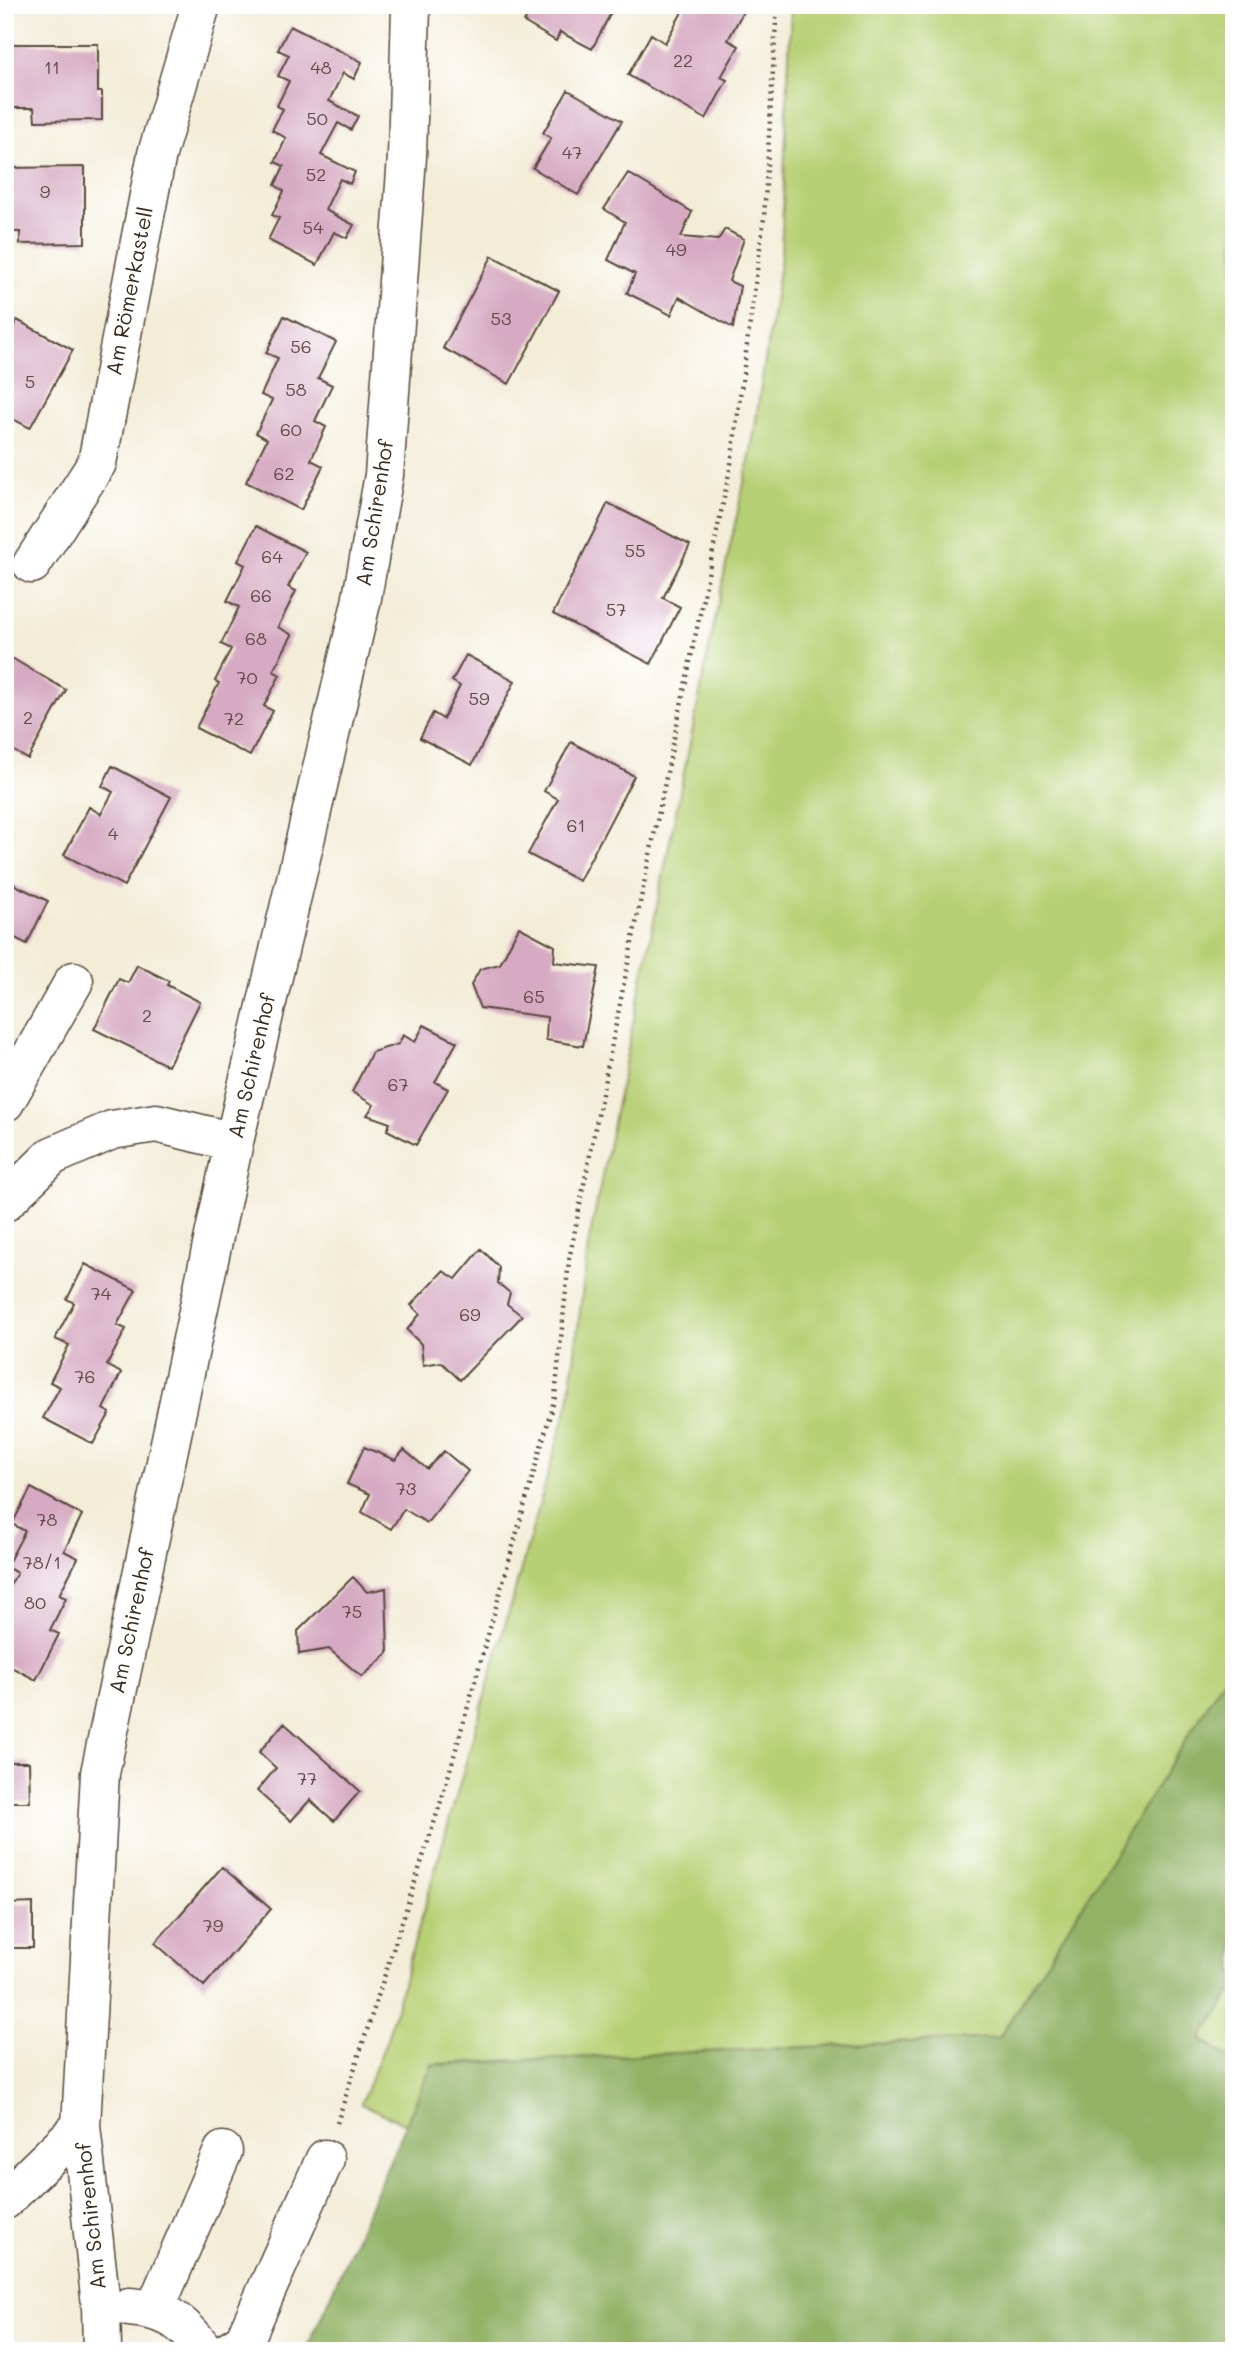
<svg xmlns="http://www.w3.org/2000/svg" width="1239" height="2356" viewBox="0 0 1239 2356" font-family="Mali,sans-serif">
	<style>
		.green { fill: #b8d074; stroke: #7a7d49; stroke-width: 2 }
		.forest { fill: #92b266; stroke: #666e42; stroke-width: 2 }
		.building { fill: #d6aac2 }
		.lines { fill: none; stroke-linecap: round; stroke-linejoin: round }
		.minor-casing { stroke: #57473a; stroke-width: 41 }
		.path { stroke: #57473a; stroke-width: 4.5; stroke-dasharray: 2 5; stroke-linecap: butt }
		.minor { stroke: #fff; stroke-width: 38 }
		.labels { text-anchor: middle; stroke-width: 6; stroke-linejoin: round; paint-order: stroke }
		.number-label { font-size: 18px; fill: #624a47 }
		.street-label { font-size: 21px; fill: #3b2a1e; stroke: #fff }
	</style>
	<rect width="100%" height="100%" fill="#fff"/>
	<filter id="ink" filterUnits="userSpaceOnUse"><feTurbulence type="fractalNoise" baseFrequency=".0143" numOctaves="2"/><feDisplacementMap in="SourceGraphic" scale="14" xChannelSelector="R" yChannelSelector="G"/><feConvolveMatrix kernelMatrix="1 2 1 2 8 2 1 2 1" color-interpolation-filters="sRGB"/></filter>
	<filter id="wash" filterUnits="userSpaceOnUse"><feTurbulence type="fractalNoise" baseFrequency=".00686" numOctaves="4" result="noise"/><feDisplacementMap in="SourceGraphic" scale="28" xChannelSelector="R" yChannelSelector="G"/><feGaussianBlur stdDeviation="1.57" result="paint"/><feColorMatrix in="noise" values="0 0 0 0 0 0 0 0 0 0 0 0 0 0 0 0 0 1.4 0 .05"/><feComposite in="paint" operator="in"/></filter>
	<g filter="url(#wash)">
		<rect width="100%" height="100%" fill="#f3edd8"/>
		<path class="green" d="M791 5H1234V1663L999 2038 432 2064 406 2124 361 2104 387 2039 569 1401 588 1246 727 560 751 452 781 257Z
			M1234 1988V2061L1201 2039Z"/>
		<path class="forest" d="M1234 1663V1988L1201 2039 1234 2061V2351H306L432 2065 999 2038Z"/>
		<g id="blocks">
			<path class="building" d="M536 5H615L592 49 560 32 556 41 524 22Z
				M686 5H740L745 8 728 40 739 46 721 77 727 80 706 119 628 75 651 34 665 43Z
				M290 26 362 62 354 79 343 73 329 101 358 116 351 130 338 123 321 155 355 172 350 184 340 179 325 210 354 225 347 238 334 232 317 265 268 240 279 218 272 215 284 191 275 185 284 166 275 162 286 138 272 130 283 109 277 106 289 81 278 76 289 55 278 50Z
				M5 44H98V92H102V120L35 121 34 108H5Z
				M568 90 622 121 578 195 533 168 551 138 543 133Z
				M85 167V243L20 244V232H5V168Z
				M628 173 692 212 681 237 718 240 725 229 744 239 729 281 740 286 733 328 679 297 671 315 627 293 635 274 608 260 625 222 604 209Z
				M492 256 559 291 509 384 443 348Z
				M284 316 336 342 318 378 332 385 315 421 326 427 311 460 323 466 301 510 246 482 267 439 256 433 272 400 261 395 278 358 266 353Z
				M17 320 73 350 30 428 5 415V342Z
				M608 503 690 545 663 598 680 607 651 664 553 614Z
				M256 526 306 552 288 587 296 591 278 627 292 635 273 671 280 675 264 706 273 711 250 756 196 728 219 683 215 681 231 649 221 644 239 607 227 601 245 565 238 561Z
				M466 655 515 681 472 765 420 738 433 713 443 719 460 686 452 681Z
				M10 657 66 690 28 759 5 746V665Z
				M571 742 634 776 579 881 528 854 558 799 544 791Z
				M112 766 171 797 124 886 64 855 89 807 101 814 113 792 102 786Z
				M5 880 48 901 27 944 5 933Z
				M519 927 555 946 554 962 599 967 583 1046 546 1040 547 1017 480 1008 471 985 480 969 500 964Z
				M137 965 169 981 167 985 200 1002 168 1066 94 1029 119 979 128 983Z
				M424 1025 457 1042 435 1082 448 1089 416 1145 387 1130 390 1123 367 1115 374 1105 352 1092 372 1052 399 1044 403 1035 415 1042Z
				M481 1249 499 1267 498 1283 510 1293 507 1304 522 1316 460 1380 441 1362 423 1365 421 1344 407 1330 420 1314 411 1305 443 1271 456 1279Z
				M85 1264 136 1290 117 1325 126 1329 107 1365 121 1373 103 1409 110 1413 93 1444 43 1418 60 1387 50 1382 69 1345 55 1339 74 1303 67 1299Z
				M364 1447 395 1460 404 1450 427 1469 444 1451 468 1471 427 1523 404 1509 391 1529 362 1512 370 1494 347 1484Z
				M31 1488 82 1515 64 1551 78 1558 59 1595 66 1598 50 1630 59 1634 36 1680 5 1664V1594L17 1573 6 1567 25 1531 12 1524Z
				M353 1577 367 1592 386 1588 388 1653 362 1677 329 1649 299 1654 298 1631Z
				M284 1723 360 1791 334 1821 310 1800 291 1821 257 1791 276 1768 259 1752Z
				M5 1762H29L30 1802H10V1904L33 1903V1948H5Z
				M222 1867 271 1909 204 1986 155 1943Z"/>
		</g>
	</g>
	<g filter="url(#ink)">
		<use href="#blocks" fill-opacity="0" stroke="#57473a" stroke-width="2"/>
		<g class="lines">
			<defs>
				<path id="minor" d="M32 564 97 463 157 154 201 5
					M5 1102 74 981
					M5 1202 52 1156 112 1130 156 1123 234 1142
					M5 2200 81 2126
					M129 2307C168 2310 182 2321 205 2351
					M155 2309 223 2151
					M102 2351 101 2305 81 2126 100 1773 234 1142 361 603 384 475 407 157 411 5
					M228 2351 244 2341 325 2159"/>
			</defs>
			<use href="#minor" class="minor-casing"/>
			<path class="path" d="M337 2123 443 1795 555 1397 569 1260 640 903 731 464 764 218 777 5"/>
			<use href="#minor" class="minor"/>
		</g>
	</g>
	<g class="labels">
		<g class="number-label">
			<text x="683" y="67">22</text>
			<text x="52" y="74">11</text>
			<text x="321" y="74">48</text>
			<text x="317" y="125">50</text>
			<text x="572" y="159">47</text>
			<text x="316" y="181">52</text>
			<text x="45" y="198">9</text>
			<text x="313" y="234">54</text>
			<text x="676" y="256">49</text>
			<text x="501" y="325">53</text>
			<text x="301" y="353">56</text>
			<text x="30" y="388">5</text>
			<text x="296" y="396">58</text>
			<text x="291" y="436">60</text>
			<text x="284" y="480">62</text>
			<text x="635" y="557">55</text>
			<text x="272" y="563">64</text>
			<text x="261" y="602">66</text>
			<text x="616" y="616">57</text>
			<text x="256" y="645">68</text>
			<text x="247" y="684">70</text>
			<text x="479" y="705">59</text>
			<text x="28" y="724">2</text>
			<text x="234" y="725">72</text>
			<text x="576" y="832">61</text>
			<text x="113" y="840">4</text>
			<text x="534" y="1003">65</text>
			<text x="147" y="1022">2</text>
			<text x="398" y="1091">67</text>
			<text x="101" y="1300">74</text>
			<text x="470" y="1321">69</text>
			<text x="85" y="1383">76</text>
			<text x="406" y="1495">73</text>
			<text x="47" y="1526">78</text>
			<text x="42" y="1569">78/1</text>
			<text x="35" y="1609">80</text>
			<text x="352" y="1618">75</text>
			<text x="307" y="1785">77</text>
			<text x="213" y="1932">79</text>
		</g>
		<g class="street-label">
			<text transform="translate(130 291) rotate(-79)" y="7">Am Römerkastell</text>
			<text transform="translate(375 513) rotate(-81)" y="7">Am Schirenhof</text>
			<text transform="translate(252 1066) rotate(-77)" y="7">Am Schirenhof</text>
			<text transform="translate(132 1621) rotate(-78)" y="7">Am Schirenhof</text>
			<text transform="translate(91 2216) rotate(-96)" y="7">Am Schirenhof</text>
		</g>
	</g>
	<rect width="1239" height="2356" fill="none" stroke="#fff" stroke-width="28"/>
</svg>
